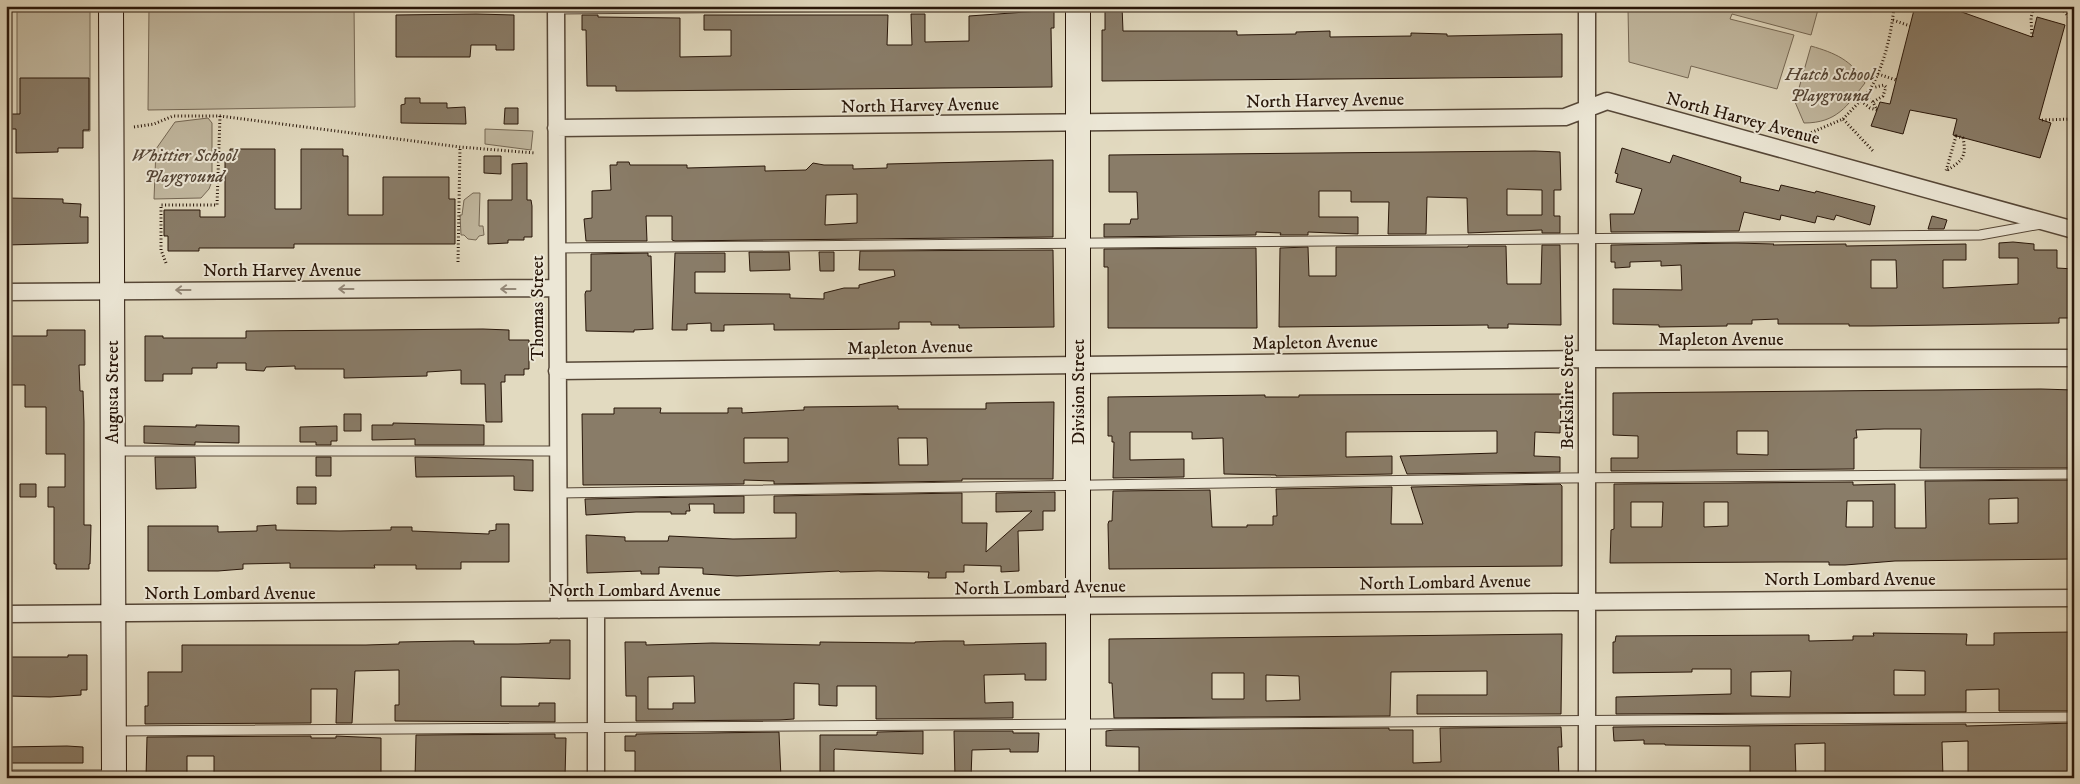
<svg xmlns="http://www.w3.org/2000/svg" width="2080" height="784" viewBox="0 0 2080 784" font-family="'IM FELL DW Pica',serif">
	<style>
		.green { fill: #c2b9a1; stroke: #756855 }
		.building { fill: #897c68; stroke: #281609; fill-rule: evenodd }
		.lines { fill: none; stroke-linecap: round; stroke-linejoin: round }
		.lane-casing { stroke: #564737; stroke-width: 11 }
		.street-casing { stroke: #564737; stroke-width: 19 }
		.secondary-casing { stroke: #281609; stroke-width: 26 }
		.path { stroke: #281609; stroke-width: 3; stroke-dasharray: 1 2.5; stroke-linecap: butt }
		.lane { stroke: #ece7d6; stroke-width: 9 }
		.street { stroke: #ece7d6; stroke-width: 16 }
		.secondary { stroke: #ece7d6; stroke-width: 24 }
		.oneway { stroke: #94897a }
		.labels { text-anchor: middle; stroke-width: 4; stroke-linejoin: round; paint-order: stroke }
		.park-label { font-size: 18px; font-style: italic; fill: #564737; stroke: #ece7d6 }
		.street-label { font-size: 18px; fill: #281609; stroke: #ece7d6 }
	</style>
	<rect width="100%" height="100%" fill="#e2dac0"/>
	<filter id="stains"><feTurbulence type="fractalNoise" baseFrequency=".004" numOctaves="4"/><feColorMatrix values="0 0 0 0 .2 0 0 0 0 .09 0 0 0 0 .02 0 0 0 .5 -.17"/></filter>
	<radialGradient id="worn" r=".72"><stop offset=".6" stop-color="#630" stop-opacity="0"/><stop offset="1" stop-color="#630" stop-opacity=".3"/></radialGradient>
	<path class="green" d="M17 6H90V131H17Z
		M149 6H354L355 107 148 110Z
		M1616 6H1819L1811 35 1732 14 1730 19 1794 35 1777 89 1691 66 1688 78 1629 62 1628 9 1616 8Z
		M1811 46C1835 53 1852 60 1865 83 1847 106 1837 123 1804 123L1795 102Z
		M208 118 212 123V181L209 189 201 198 154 199 156 149 175 122Z
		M485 129 533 131 531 150 485 144Z
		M473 193H480L479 226H483L484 235 479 236 476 240 468 239 464 235H461L460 215H462L464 200Z"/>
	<path class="building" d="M1105 6H1122L1123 31H1237V35L1296 34V32L1330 31V37L1411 36V33L1447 34V36L1562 34V77L1102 81V30H1105Z
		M1915 6H1945L2032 37 2037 17 2065 25 2039 119 2051 123 2040 158 1953 135 1957 119 1910 110 1903 134 1871 126 1880 102 1890 104Z
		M1054 10V28H1051L1052 87 636 91H616V86H587L586 30H582V15H598V17L680 18V57L731 56V30H704V15H888L887 45H912L911 14H925V42L969 41V16Z
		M476 14 514 15V50H496V45H471L470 57H396V15Z
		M20 78H89V130H83V148H58V152L16 153V129H6V114H20Z
		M405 98H420V103H447V108L465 107 466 124 401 123V105L405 104Z
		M505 108H518V124H504Z
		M1622 148 1670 163 1673 155 1741 177 1740 182 1779 191 1781 185 1815 193 1816 191 1875 206 1870 225 1836 215 1834 220 1817 216 1815 223 1781 215 1780 220 1744 212 1739 231 1611 232 1610 214H1634L1642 189 1616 182 1618 174 1615 173Z
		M230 149H275V209H301V149H343V156H348V215H383V177H449V199H455V244H294V248H199V251H168V236H164V210H200V217H225V158H230Z
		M1535 151 1560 152 1561 190H1554V216H1560V233H1542V230L1468 233 1467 198 1427 197 1426 234H1388L1389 202H1351V191H1319V217H1358V234L1308 232V235H1280L1281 233 1256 232V235L1104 237V224H1130L1131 219H1138L1137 192H1109V155ZM1507 189 1542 190V215H1507Z
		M484 156H501V174L484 173Z
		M1053 160V237L675 241 672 240V216H646L647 241H586L584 219 592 218V191L611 190 610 165H617V162H629L630 165H687V168L765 166V171L806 170 813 163 824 165H853V169L887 168V164ZM857 194V223L825 225 826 195Z
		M527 163V200H531L532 206V237H524V240H508V243L488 244V200H512V164Z
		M6 198 63 199V203L81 204 80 217H88V243L6 245Z
		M1932 216 1947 220 1944 229H1928Z
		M2013 242 2034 244V250H2057V268L2074 269V318H2059V323L1943 325 1871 326H1849V324H1778V319L1752 320V324H1727V326L1659 327V325L1613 324V289L1682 290 1681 265 1661 266V261L1630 262V267L1615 268V262H1611V245L1735 243 1774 244 1773 245 1846 244V246L1966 244V260H1943V288L2018 284V258H1999V243ZM1871 260H1896L1897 288H1871Z
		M1542 245H1560L1561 325 1508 324V328H1488V325L1279 327 1280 248 1308 247 1309 276H1336V247H1468V246H1506L1507 284H1541Z
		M1256 248 1257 328H1108V267H1104V249Z
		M1053 250 1054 327 959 328V325H931V322H899V329L774 330V324L724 325V331H711V323L687 324V330H672L675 253H725V272H695V293L790 294V298L824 299V293L844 288H859V285L895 276 894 270H859L860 251Z
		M749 252H789L790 270 750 271Z
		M819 252H834V271H820Z
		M648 253V256H651L653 329 634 330V332L586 331 585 294 586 291H591V254Z
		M483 329 509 330V340H529V369H524V375H505V382H501L502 422H486L485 384H461V370L427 372V376L344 378V369H295V366L266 367 264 371 246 370V363H217V368H192V374H163V381H145V336H163V338H246V331Z
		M47 330H85V365H79L80 391H83L84 422V525H91L90 564H89V569H56V564H54V507H48V487H65V454H46V407H25V385H6V336H47Z
		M2041 389 2074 390V468H1920L1921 429H1884L1856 430 1857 438H1854V469L1611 471V458H1638V436L1613 435V393ZM1737 431H1768V455L1737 454Z
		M1561 394 1560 433 1535 432 1534 456 1560 457V472L1407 474 1400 456 1497 453V431L1346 432V457L1392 456V474L1276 476V475L1224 474 1223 438 1192 439V432H1130V460L1184 459V477L1113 478 1114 442H1112V436H1108V397L1265 395V397H1299V395Z
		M1054 402 1053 479H962V481L774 484V481L744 480V484L583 485 582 414H614V408H661L660 413H728V408H742V413L804 410V407L898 406V409H986V403ZM744 438H788V462L744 463ZM898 438H927L928 465H899Z
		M344 414H361V431H344Z
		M393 423 484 425V445H415V439L372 440V425H393Z
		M196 425 239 426V443L195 442V445L144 443V426L196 427Z
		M337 426V441H331V445H316V442H300V427Z
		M155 457H195L196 488 156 489Z
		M316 457H331V476H316Z
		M415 457 533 460V491L514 490V476L416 477Z
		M2074 480V559L1895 561 1845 565H1829V562H1781L1610 563 1611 530 1614 529V484L1853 482V485L1895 484V528H1926L1925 481ZM2018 498V523L1989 524V499ZM1847 501H1873V527H1846ZM1631 502H1663L1662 527H1631ZM1704 502H1728V526L1704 527Z
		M20 484H36V497H20Z
		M1560 484 1562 486V566L1109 569 1108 524 1109 521H1112L1113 491 1210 490 1212 527H1247V525H1273V516H1277L1276 489 1392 487 1391 524H1423L1411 487Z
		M297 487H316V504H297Z
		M1055 492V511H1043V530L1018 531 1019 571 1001 572V566L964 565V572H946V578H928L929 572 878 571 840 572 839 571 737 576 703 574V568L659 567V574H641V571L587 573 586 535 625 537V541H668L669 536 733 539 796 538V513H774V496L962 493V523H987L986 552 1032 511 996 512V493Z
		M744 496V513H714V504H689L690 511H686V514H671V512H636L586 515 585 499Z
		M496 524H509V562H461V569H416V565H374L375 568H290V563L243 564V569L218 571H148V526H218V532L257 531V526L276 525V530L340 531 391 530V527H412V531L489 534V531L496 530Z
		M2074 632V711H1999V689L1966 690V712L1616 714V697L1731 694V669H1692V672L1613 673V642H1615L1616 636 1809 635V641L1853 640V636H1874L1873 633 1967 634 1966 645H1994V633ZM1894 670 1925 671V695H1894ZM1791 671 1790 697 1751 696V672Z
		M1562 634 1561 714H1417V695H1487V671L1391 672 1390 716 1114 718 1112 683H1109V639ZM1212 673H1244V699H1212ZM1266 675 1299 676 1300 700 1266 701Z
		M550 640H570V679L501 677V706H539V703H555V722L395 721V705H399V670L355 671 352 723H336L337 689H311V723L145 724V706H148V672H182V645H366L399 644V642L454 641H474V644H518L550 643Z
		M944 641H964V645L1046 643V680H1025V674L984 675 985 703 1013 702V718L876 719V686H837V706L819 705V684L794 683V719L779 720 636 721V696H626L625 642H646V645L712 643 820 645V642L915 643V642ZM694 676 695 703H673V709H648V677Z
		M68 655H87V690H81V695L50 697 6 696V657H68Z
		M2074 723V778H1968V741L1942 742 1943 778H1825V743L1795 744 1796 778H1750V746L1665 745V744H1644V740L1614 741 1613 727H1616L1966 724V726Z
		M1561 727 1562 747H1558L1559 778H1139V747L1106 746V731L1114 730 1389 728V730H1413V763L1441 762 1440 728Z
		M923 731V754L835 749 834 750V778H820V735H877V732Z
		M954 731H1013V733H1039L1038 752H1010V749L972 750 971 778H955Z
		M779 732 781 778H635V751H625V736H636V734Z
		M555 734V738H566L565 778H415L416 735Z
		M311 736V738H336V736L381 738V778H214V756H187V778H146L147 737Z
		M67 746 83 747V763H6V747Z"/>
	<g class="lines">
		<defs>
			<path id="lane" d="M556 9 909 6
				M557 248 1980 235 2041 224
				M113 451H558
				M558 493 1565 478 2074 474
				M114 731 2074 717
				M6 775H113"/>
			<path id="street" d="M556 6 559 610
				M1587 6V778
				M556 128 1565 117 1607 101 2074 230
				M6 292 557 288
				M557 371 1587 359 2074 358
				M6 614 2074 598
				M596 778V610"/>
			<path id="secondary" d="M111 6 114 778
				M1078 778V6"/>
		</defs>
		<use href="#lane" class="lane-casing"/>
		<use href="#street" class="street-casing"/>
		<use href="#secondary" class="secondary-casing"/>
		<path class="path" d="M2059 6 2073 21
			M1893 20 1910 26
			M2032 37 2031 18 2034 6
			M1878 74 1896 80
			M1872 88 1884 85 1886 87 1883 96 1873 102
			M1861 101 1870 108 1877 110 1873 102 1865 96C1882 76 1892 33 1894 6
			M1843 119 1865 96
			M2042 120 2074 119
			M134 127 154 124 173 116H220L460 147 535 153
			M1808 134 1843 119 1874 152
			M1956 136 1963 138C1967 157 1962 161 1946 171Z
			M458 262 460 147
			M166 263 161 250V205H217L220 116"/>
		<use href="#lane" class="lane"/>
		<use href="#street" class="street"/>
		<use href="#secondary" class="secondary"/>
	</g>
	<defs><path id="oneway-shaft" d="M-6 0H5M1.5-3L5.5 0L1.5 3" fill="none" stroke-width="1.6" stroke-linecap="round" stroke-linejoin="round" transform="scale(1.25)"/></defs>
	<g class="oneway">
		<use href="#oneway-shaft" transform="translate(346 289) rotate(180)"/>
		<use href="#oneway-shaft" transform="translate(508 289) rotate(180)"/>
		<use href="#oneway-shaft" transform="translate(183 290) rotate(180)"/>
	</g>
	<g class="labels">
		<g class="park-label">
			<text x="1830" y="80">Hatch School<tspan x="1830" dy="21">Playground</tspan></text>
			<text x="184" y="161">Whittier School<tspan x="184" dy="21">Playground</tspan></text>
		</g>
		<g class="street-label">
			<text transform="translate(1325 100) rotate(-1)" y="6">North Harvey Avenue</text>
			<text transform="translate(920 105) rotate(-1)" y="6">North Harvey Avenue</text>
			<text transform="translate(1743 118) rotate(15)" y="6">North Harvey Avenue</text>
			<text x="282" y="276">North Harvey Avenue</text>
			<text transform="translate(537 308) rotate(-90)" y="6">Thomas Street</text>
			<text x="1721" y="345">Mapleton Avenue</text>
			<text transform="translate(1315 342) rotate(-1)" y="6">Mapleton Avenue</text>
			<text transform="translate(910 347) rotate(-1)" y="6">Mapleton Avenue</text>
			<text transform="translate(112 392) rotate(-90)" y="6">Augusta Street</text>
			<text transform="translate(1078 392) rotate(-90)" y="6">Division Street</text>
			<text transform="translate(1567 392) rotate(-90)" y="6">Berkshire Street</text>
			<text x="1850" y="585">North Lombard Avenue</text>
			<text transform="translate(1445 582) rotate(-1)" y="6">North Lombard Avenue</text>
			<text transform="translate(1040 587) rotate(-1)" y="6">North Lombard Avenue</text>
			<text x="635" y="596">North Lombard Avenue</text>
			<text x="230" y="599">North Lombard Avenue</text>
		</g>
	</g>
	<rect width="2080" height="784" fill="none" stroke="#e2dac0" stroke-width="25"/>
	<rect x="8" y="8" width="2065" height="769" fill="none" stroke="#281609" stroke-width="2.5"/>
	<rect x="12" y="12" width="2055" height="759" fill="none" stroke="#281609"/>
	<rect width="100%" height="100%" filter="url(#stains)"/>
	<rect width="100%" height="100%" fill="url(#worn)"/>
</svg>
